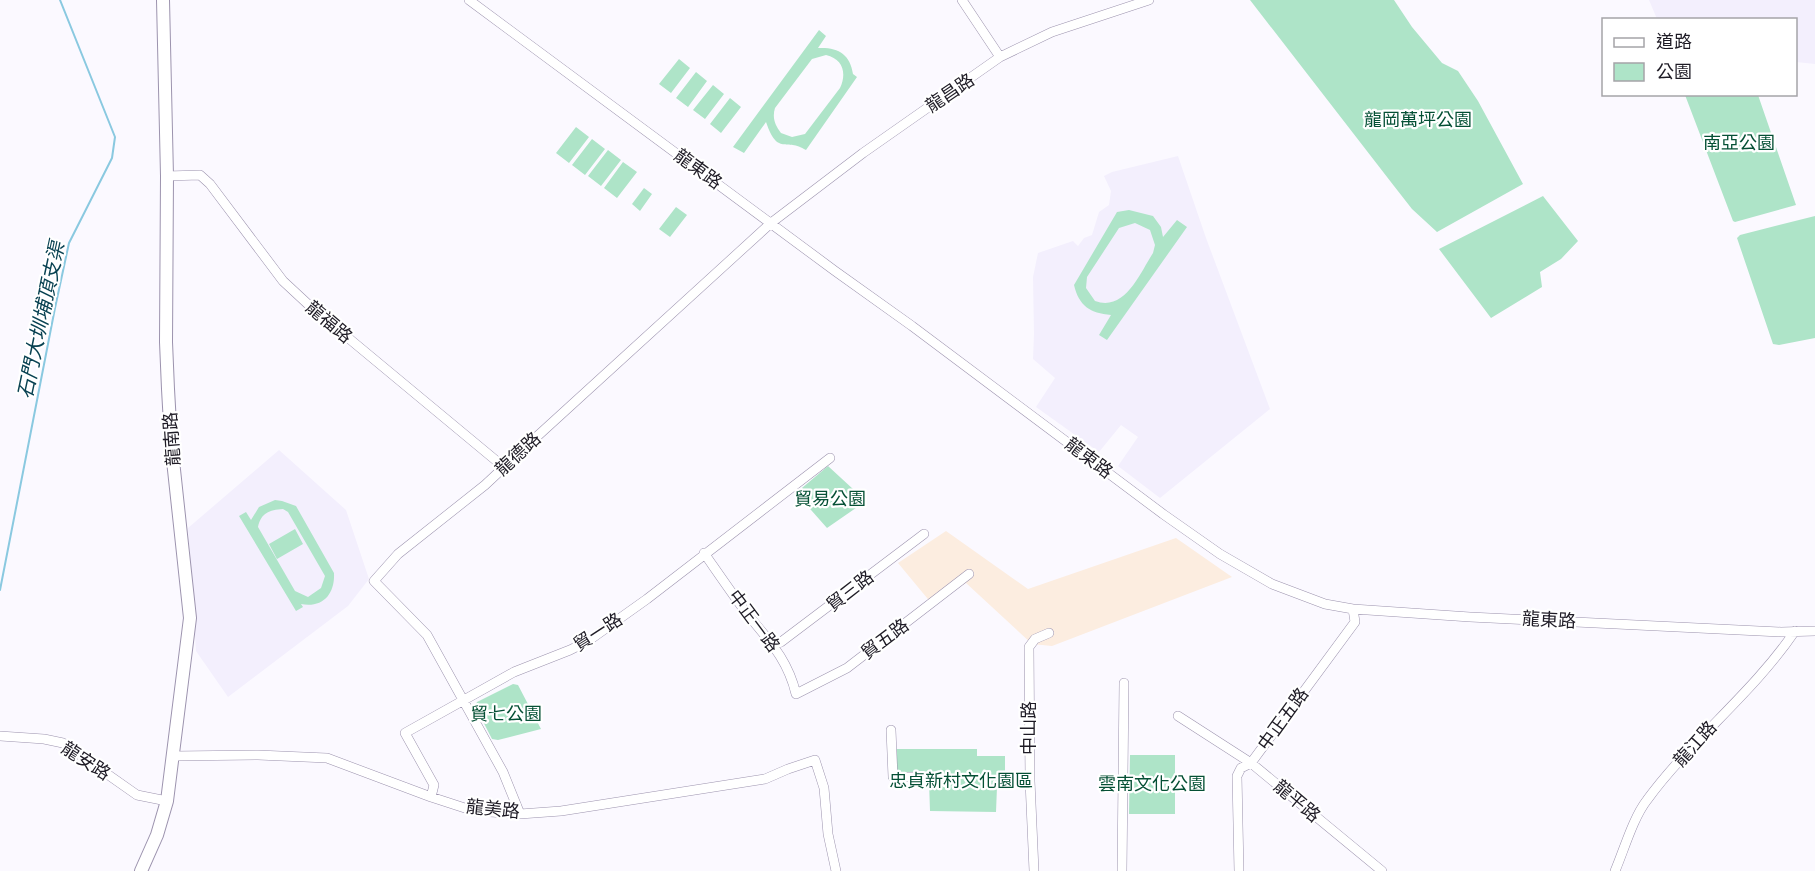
<svg xmlns="http://www.w3.org/2000/svg" width="1815" height="871" viewBox="0 0 1815 871" font-family="Manrope,'Noto Sans TC',sans-serif">
	<style>
		.commercial { fill: #fcede0 }
		.built { fill: #f3effd }
		.green { fill: #aee4c8; fill-rule: evenodd }
		.lines { fill: none; stroke-linecap: round; stroke-linejoin: round }
		.stream { stroke: #8ac9e0; stroke-width: 2 }
		.minor-casing { stroke: #9c93ae; stroke-width: 10 }
		.major-casing { stroke: #9c93ae; stroke-width: 14 }
		.minor { stroke: #fff; stroke-width: 9 }
		.major { stroke: #fff; stroke-width: 12 }
		.labels { text-anchor: middle; stroke-width: 4.5; stroke-linejoin: round; paint-order: stroke }
		.street-label { font-size: 18px; fill: #1e1b25; stroke: #fff }
		.park-label { font-size: 18px; fill: #055035; stroke: #fff }
		.water-label { font-size: 20px; font-style: italic; fill: #094252; stroke: #fff }
	</style>
	<rect width="100%" height="100%" fill="#fbf9ff"/>
	<path class="commercial" d="M946 531 1028 589 1176 538 1232 577 1052 646 1032 644 966 583 932 604 898 563Z"/>
	<path class="built" d="M1649 0H1815V64L1796 62V20L1657 19Z
		M1178 156 1206 238 1270 409 1160 498 1118 466 1138 437 1121 425 1099 452 1036 407 1055 378 1033 359 1034 334 1033 277 1038 253 1073 241 1078 246 1084 238 1092 235 1099 212 1109 205 1111 191 1104 176 1112 172Z
		M279 450 346 510 369 579 348 606 228 697 196 651 188 528Z"/>
	<path class="green" d="M1250 0H1394L1412 27 1442 63 1458 71 1478 101 1523 184 1437 232 1412 209 1394 186Z
		M819 30 826 36 818 48C838 47 850 54 853 74L857 77 806 150C786 137 778 157 766 122L744 153 733 147ZM826 55C843 59 847 73 840 88L805 134 792 137 781 133C775 125 772 118 775 108L812 59Z
		M679 59 690 68 671 93 659 84Z
		M696 72 707 81 688 107 676 98Z
		M713 85 724 94 705 119 693 110Z
		M1685 95H1758L1796 205 1735 222 1733 221Z
		M730 98 741 107 721 133 710 124Z
		M576 127 589 137 569 163 556 153Z
		M592 139 605 149 585 175 572 165Z
		M608 150 621 160 601 186 588 176Z
		M623 162 637 172 617 198 604 188Z
		M644 188 652 194 640 211 632 204Z
		M1543 196 1578 241 1561 259 1540 272 1542 287 1491 318 1439 249Z
		M676 207 687 215 670 237 659 229Z
		M1129 210 1153 216 1161 227 1163 237 1177 220 1187 227 1107 340 1099 335 1111 315C1090 313 1079 306 1074 285L1117 212ZM1135 223 1150 230 1155 245 1153 253C1140 273 1125 312 1095 301L1086 288 1087 277 1119 228Z
		M1815 216V338L1779 345 1773 344 1737 238 1740 235Z
		M828 466 866 501 827 528 796 493Z
		M275 500 282 501 296 506 334 573C335 594 323 608 301 604L303 607 296 611 239 516 246 512 251 520 259 507ZM283 509 288 512 325 576 321 588 308 597 295 591 258 527C261 513 269 510 283 509Z
		M295 529 303 544 277 559 269 544Z
		M513 684 518 685 541 729 498 740 492 739 475 706 477 702Z
		M890 749H977V756H1005V777H1027L1028 786 997 787 996 812 930 811 929 781 888 779Z
		M1130 755H1175V814H1129Z"/>
	<g class="lines">
		<path class="stream" d="M0 590 55 308 69 243 112 158 115 137 60 0"/>
		<defs>
			<path id="minor" d="M469 0 835 271 912 326 1163 514 1220 554 1272 584 1325 604 1353 609 1470 617 1781 632 1815 631
				M962 0 1000 57
				M167 176 200 175 210 184 283 281 311 307 505 468
				M704 553C718 573 731 592 745 611 767 639 787 657 796 694L847 668 969 574
				M774 645 781 642 924 534
				M1178 716 1251 763 1382 871
				M891 730 893 777H926
				M0 736 44 739 63 743 137 795 167 801
				M174 756 258 755 327 758 431 797 474 811 520 814 561 811 765 779 788 769 815 760 824 788 828 834 836 871
				M431 797 434 785 405 733 514 672 570 650 588 641 647 599 830 458
				M520 814 503 772 427 635 374 581 398 554 485 485 532 441 771 223 863 153 1000 57 1052 32 1149 0
				M1034 871 1030 781 1029 647 1035 639 1049 633
				M1122 871 1124 683
				M1239 871 1237 776 1241 768 1251 763 1355 622 1353 609
				M1615 871C1624 850 1633 818 1647 800 1691 740 1753 693 1795 631"/>
			<path id="major" d="M141 871 157 835 167 801 190 618 171 442 168 389 166 342 167 176 163 0"/>
		</defs>
		<use href="#minor" class="minor-casing"/>
		<use href="#major" class="major-casing"/>
		<use href="#minor" class="minor"/>
		<use href="#major" class="major"/>
	</g>
	<g class="labels">
		<g class="street-label">
			<text transform="translate(950 93) rotate(-34)" y="6">龍昌路</text>
			<text transform="translate(698 169) rotate(36)" y="6">龍東路</text>
			<text transform="translate(329 322) rotate(40)" y="6">龍福路</text>
			<text transform="translate(172 439) rotate(-94)" y="6">龍南路</text>
			<text transform="translate(518 454) rotate(-43)" y="6">龍德路</text>
			<text transform="translate(1089 458) rotate(37)" y="6">龍東路</text>
			<text transform="translate(850 591) rotate(-38)" y="6">貿三路</text>
			<text transform="translate(1549 620) rotate(3)" y="6">龍東路</text>
			<text transform="translate(754 621) rotate(53)" y="6">中正一路</text>
			<text transform="translate(598 632) rotate(-33)" y="6">貿一路</text>
			<text transform="translate(885 639) rotate(-37)" y="6">貿五路</text>
			<text transform="translate(1283 719) rotate(-54)" y="6">中正五路</text>
			<text transform="translate(1029 728) rotate(-90)" y="6">中山路</text>
			<text transform="translate(1695 744) rotate(-48)" y="6">龍江路</text>
			<text transform="translate(86 761) rotate(33)" y="6">龍安路</text>
			<text transform="translate(1297 801) rotate(40)" y="6">龍平路</text>
			<text transform="translate(493 809) rotate(6)" y="6">龍美路</text>
		</g>
		<g class="park-label">
			<text x="1418" y="126">龍岡萬坪公園</text>
			<text x="1739" y="149">南亞公園</text>
			<text x="830" y="505">貿易公園</text>
			<text x="506" y="720">貿七公園</text>
			<text x="961" y="787">忠貞新村文化園區</text>
			<text x="1152" y="790">雲南文化公園</text>
		</g>
		<g class="water-label">
			<text transform="translate(41 320) rotate(-78)" y="7">石門大圳埔頂支渠</text>
		</g>
	</g>
	<rect x="1602" y="18" width="195" height="78" fill="#ffffff" stroke="#a5a4a8" stroke-width="1.5"/>
	<rect x="1614" y="38" width="30" height="9" fill="#ffffff" stroke="#a5a4a8" stroke-width="1.5"/>
	<text x="1656" y="48" font-size="18" fill="#1e1b25">道路</text>
	<rect x="1614" y="63" width="30" height="18" fill="#aee4c8" stroke="#a5a4a8" stroke-width="1.5"/>
	<text x="1656" y="78" font-size="18" fill="#1e1b25">公園</text>
</svg>
